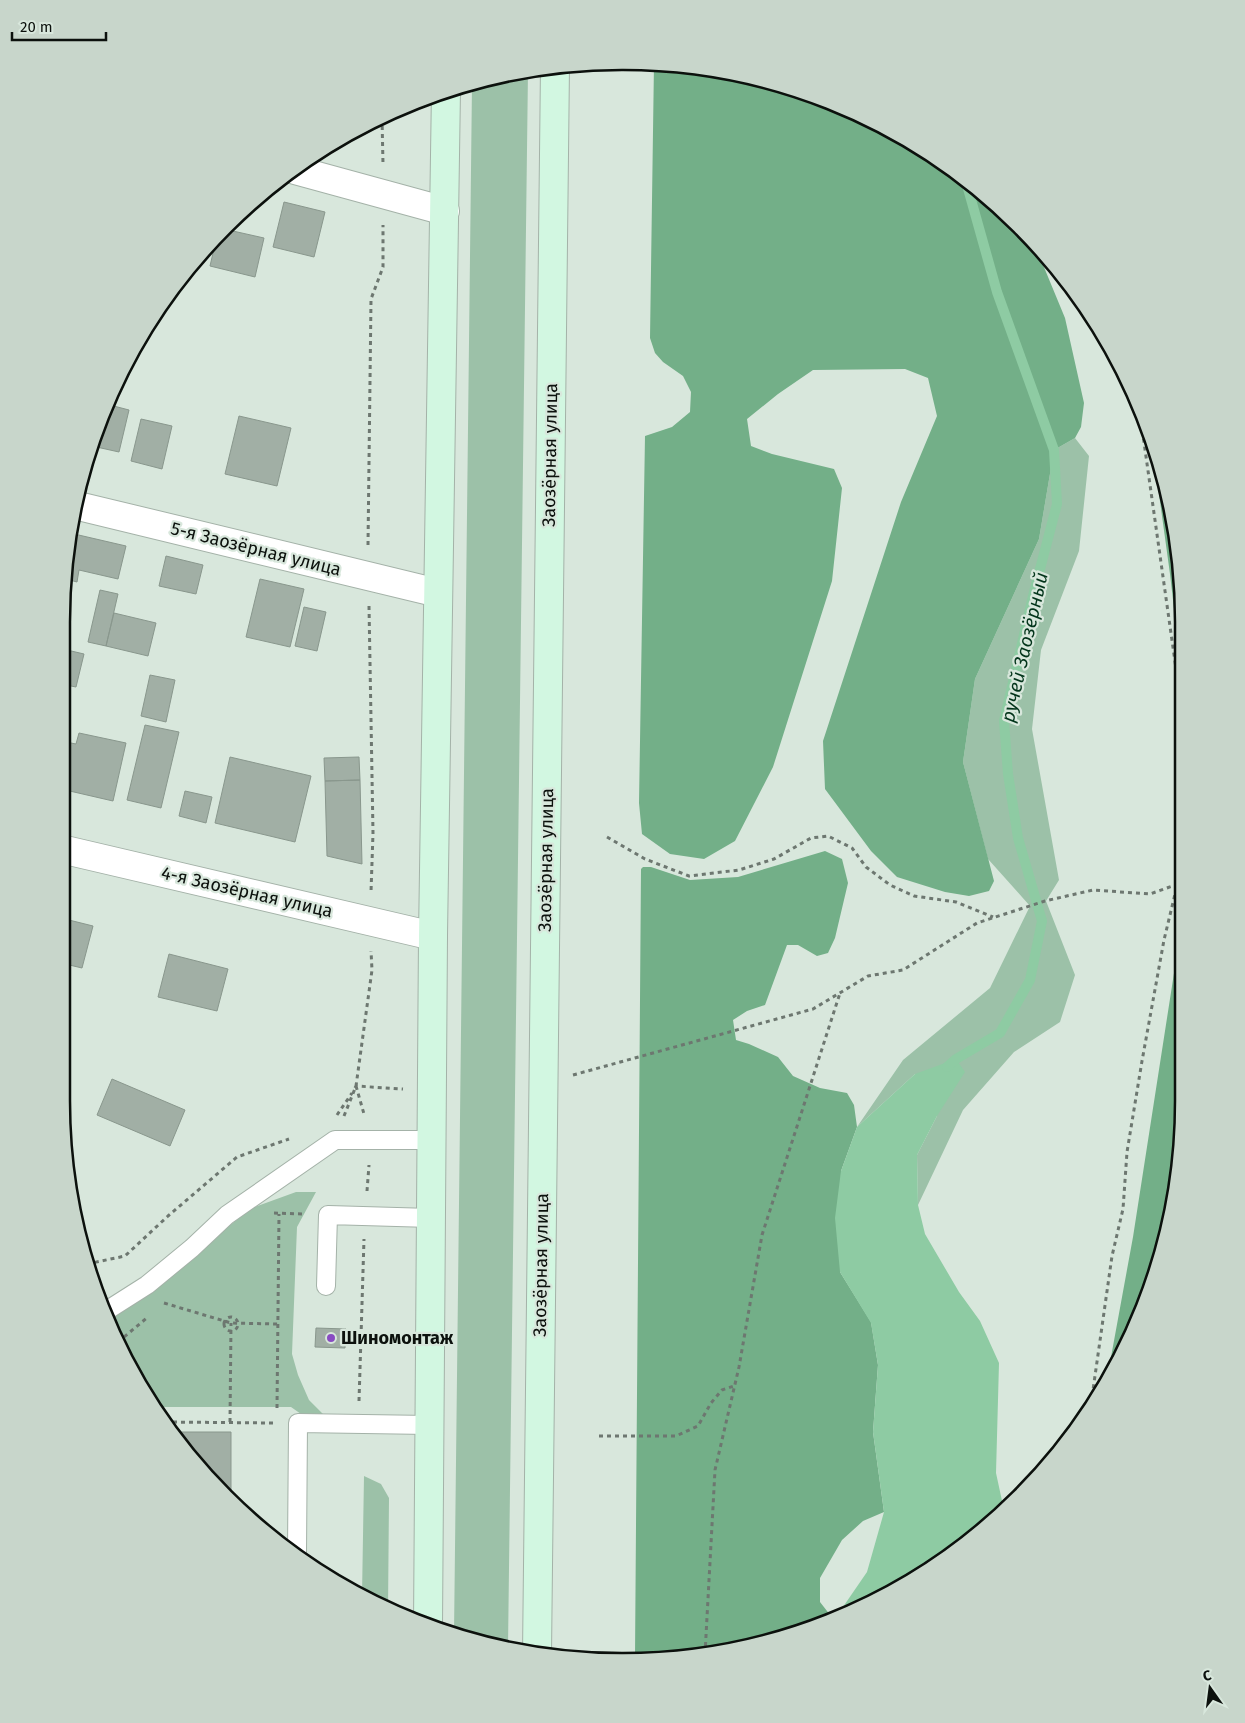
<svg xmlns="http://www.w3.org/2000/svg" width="1245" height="1723" viewBox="0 0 1245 1723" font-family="'Fira Sans',sans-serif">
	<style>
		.green { fill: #9cc1a8 }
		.forest { fill: #73af88 }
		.water { fill: #8ecba3 }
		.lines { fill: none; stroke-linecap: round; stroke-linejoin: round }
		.stream { stroke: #8ecba3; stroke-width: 10 }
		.building { fill: #a1afa5; stroke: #89978d }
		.lane-casing { stroke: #a4b2a8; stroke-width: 20 }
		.street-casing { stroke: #a4b2a8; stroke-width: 30 }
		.secondary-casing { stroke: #a4b2a8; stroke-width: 30 }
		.path { stroke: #6d7770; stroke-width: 3; stroke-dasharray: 4 4; stroke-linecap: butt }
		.lane { stroke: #fff; stroke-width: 18 }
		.street { stroke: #fff; stroke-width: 28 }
		.secondary { stroke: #d2f7e1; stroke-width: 28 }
		.poi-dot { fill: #894cc2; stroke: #d8e7dc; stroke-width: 2 }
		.labels { text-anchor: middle; stroke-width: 4.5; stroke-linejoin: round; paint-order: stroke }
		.street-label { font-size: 18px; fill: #0c110d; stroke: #d8e7dc }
		.poi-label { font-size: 18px; font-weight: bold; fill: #0c110d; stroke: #d8e7dc; text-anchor: start }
		.water-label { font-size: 19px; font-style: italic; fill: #03351b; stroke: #d8e7dc }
		.rim { fill: none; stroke: #0c110d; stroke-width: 2.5 }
	</style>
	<rect width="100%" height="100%" fill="#d8e7dc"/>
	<path class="green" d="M528 71 508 1647 454 1635 472 84Z
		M1075 438 1089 456 1079 551 1041 650 1032 729 1059 880 1046 901 1075 975 1060 1022 1014 1052 963 1110 918 1205 917 1155 937 1116 915 1074 857 1127 903 1060 990 988 1030 906 988 859 963 762 975 679 1039 539 1054 450Z
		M296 1192H316L297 1227 292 1354 298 1375 309 1400 324 1415 301 1414 291 1407H153L107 1321 252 1208Z
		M364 1476 381 1484 389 1498 388 1610 375 1604 362 1596Z"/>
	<path class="forest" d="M659 62 768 80 871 119 964 177 1034 243 1065 318 1084 403 1081 427 1075 438 1054 450 1039 539 975 679 963 762 994 881 989 891 969 896 945 892 897 877 871 851 825 789 823 741 901 502 937 416 928 378 905 369 813 370 778 394 747 419 751 446 772 454 834 469 842 488 832 581 773 767 735 841 704 859 670 854 642 834 639 803 645 436 672 427 690 412 691 392 683 376 663 362 655 353 650 338 654 63Z
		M1151 436 1179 549 1180 661 1170 574Z
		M825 851 842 859 848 883 835 938 828 953 817 956 798 945H787L765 1005 747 1011 733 1020 736 1040 749 1044 778 1057 793 1076 820 1088 847 1093 854 1105 857 1127 841 1171 840 1272 871 1322 878 1365 873 1432 884 1512 863 1521 842 1540 820 1578V1602L834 1620 695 1657H635L641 869 643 867H651L690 880 738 877Z
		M1181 928 1183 1137 1165 1246 1126 1349 1107 1379 1133 1237Z"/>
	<path class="water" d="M956 1059 965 1072 937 1116 917 1155 918 1205 925 1234 959 1292 980 1321 999 1363 996 1473 1004 1510 992 1523 934 1567 834 1620 867 1572 884 1512 873 1432 878 1365 871 1323 840 1272 835 1218 841 1171 857 1127 915 1074Z"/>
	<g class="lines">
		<path class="stream" d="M947 1067 956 1059 1000 1033 1030 980 1042 921 1018 838 1008 774 1004 721 1033 596 1057 504 1054 450 997 292 965 178"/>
	</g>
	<path class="building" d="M284 202 325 212 314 257 273 247Z
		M224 229 264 238 255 277 210 266 217 236Z
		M106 404 129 410 119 452 92 446Z
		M239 416 291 428 277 486 225 474Z
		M141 419 172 426 162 469 131 461Z
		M70 533 126 546 118 579 79 570 77 582 66 579Z
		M166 556 203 565 196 594 159 586Z
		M260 579 304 589 290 647 246 637Z
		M100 590 118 594 106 646 88 642Z
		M304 607 326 612 317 651 295 646Z
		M114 613 156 623 148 656 106 646Z
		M67 650 84 654 76 687 61 684V675Z
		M150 675 175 680 166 722 141 716Z
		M145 725 179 732 161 808 127 800Z
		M79 733 126 743 113 801 61 789V741L76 744Z
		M230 757 311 776 295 842 215 823Z
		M359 757 360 780 325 781 324 758Z
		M360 780 362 864 327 856 325 781Z
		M185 791 212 797 206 823 179 816Z
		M61 918 93 926 82 968 61 963Z
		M169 954 228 969 217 1011 158 997Z
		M112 1079 185 1110 170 1146 97 1115Z
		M316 1328 346 1329 345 1348 315 1347Z
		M173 1432H231V1498Z"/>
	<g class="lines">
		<defs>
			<path id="lane" d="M326 1286 328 1215 431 1218
				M103 1313 147 1285 192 1248 227 1215 335 1140H433
				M297 1552 298 1423 429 1425"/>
			<path id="street" d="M295 170 445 211
				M74 505 438 593
				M61 849 433 936"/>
			<path id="secondary" d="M428 1626 433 936 446 90
				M537 1654 555 66"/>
		</defs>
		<use href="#lane" class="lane-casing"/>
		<use href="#street" class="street-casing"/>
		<use href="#secondary" class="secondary-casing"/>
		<path class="path" d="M382 118 383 164
			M1139 407 1180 697
			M368 545 371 299 383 267V225
			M369 606 373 833 371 892
			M607 837 645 859 689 876 739 870 774 859 811 838 828 836 852 848 866 867 890 885 914 896 956 902 993 917
			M573 1075 813 1009 868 976 903 970 977 923 1045 901 1093 890 1150 894 1181 883
			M356 1086 364 1114
			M355 1088 356 1086 403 1089
			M337 1115 352 1093
			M344 1116 356 1086 372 970 371 951
			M367 1191 369 1165
			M274 1213 305 1214
			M87 1264 125 1256 168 1216 237 1157 289 1139
			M164 1303 231 1323 278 1324
			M224 1324a7 7 0 1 1 14 0a7 7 0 1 1-14 0Z
			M118 1342 148 1317
			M359 1401 364 1239
			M1091 1404 1112 1256 1123 1209 1127 1152 1142 1061 1164 940 1181 869
			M277 1408 279 1214
			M165 1422 274 1423
			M230 1422 231 1323
			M599 1436H676L698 1426 711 1403 722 1390 734 1386
			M705 1654 715 1470 739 1367 762 1235 840 993"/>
		<use href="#lane" class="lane"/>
		<use href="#street" class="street"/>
		<use href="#secondary" class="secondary"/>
	</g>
	<circle class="poi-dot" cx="331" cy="1338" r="5"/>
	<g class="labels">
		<g class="street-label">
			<text transform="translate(550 455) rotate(-89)" y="6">Заозёрная улица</text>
			<text transform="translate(256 549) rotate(14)" y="6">5-я Заозёрная улица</text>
			<text transform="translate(546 860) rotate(-89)" y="6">Заозёрная улица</text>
			<text transform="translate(247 892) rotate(13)" y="6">4-я Заозёрная улица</text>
			<text transform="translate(541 1265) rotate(-89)" y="6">Заозёрная улица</text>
		</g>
		<g class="poi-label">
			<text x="341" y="1344">Шиномонтаж</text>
		</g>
		<g class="water-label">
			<text transform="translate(1024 647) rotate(-77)" y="7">ручей Заозёрный</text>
		</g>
	</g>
	<path d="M0 0H1245V1723H0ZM622 70H623A552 552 0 0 1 1175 622V1101A552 552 0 0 1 623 1653H622A552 552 0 0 1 70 1101V622A552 552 0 0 1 622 70Z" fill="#c8d6cb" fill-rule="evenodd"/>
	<path class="rim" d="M622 70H623A552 552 0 0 1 1175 622V1101A552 552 0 0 1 623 1653H622A552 552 0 0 1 70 1101V622A552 552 0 0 1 622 70Z"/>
	<g transform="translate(1210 1688) rotate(346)" stroke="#d8e7dc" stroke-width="4" paint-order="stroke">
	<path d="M0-4L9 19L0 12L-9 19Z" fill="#0c110d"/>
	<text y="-8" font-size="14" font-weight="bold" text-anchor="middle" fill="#0c110d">С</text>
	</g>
	<path d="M12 32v8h94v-8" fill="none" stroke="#0c110d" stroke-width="2.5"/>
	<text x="20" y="32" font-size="15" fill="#0c110d" stroke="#d8e7dc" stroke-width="4" paint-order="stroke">20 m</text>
</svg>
